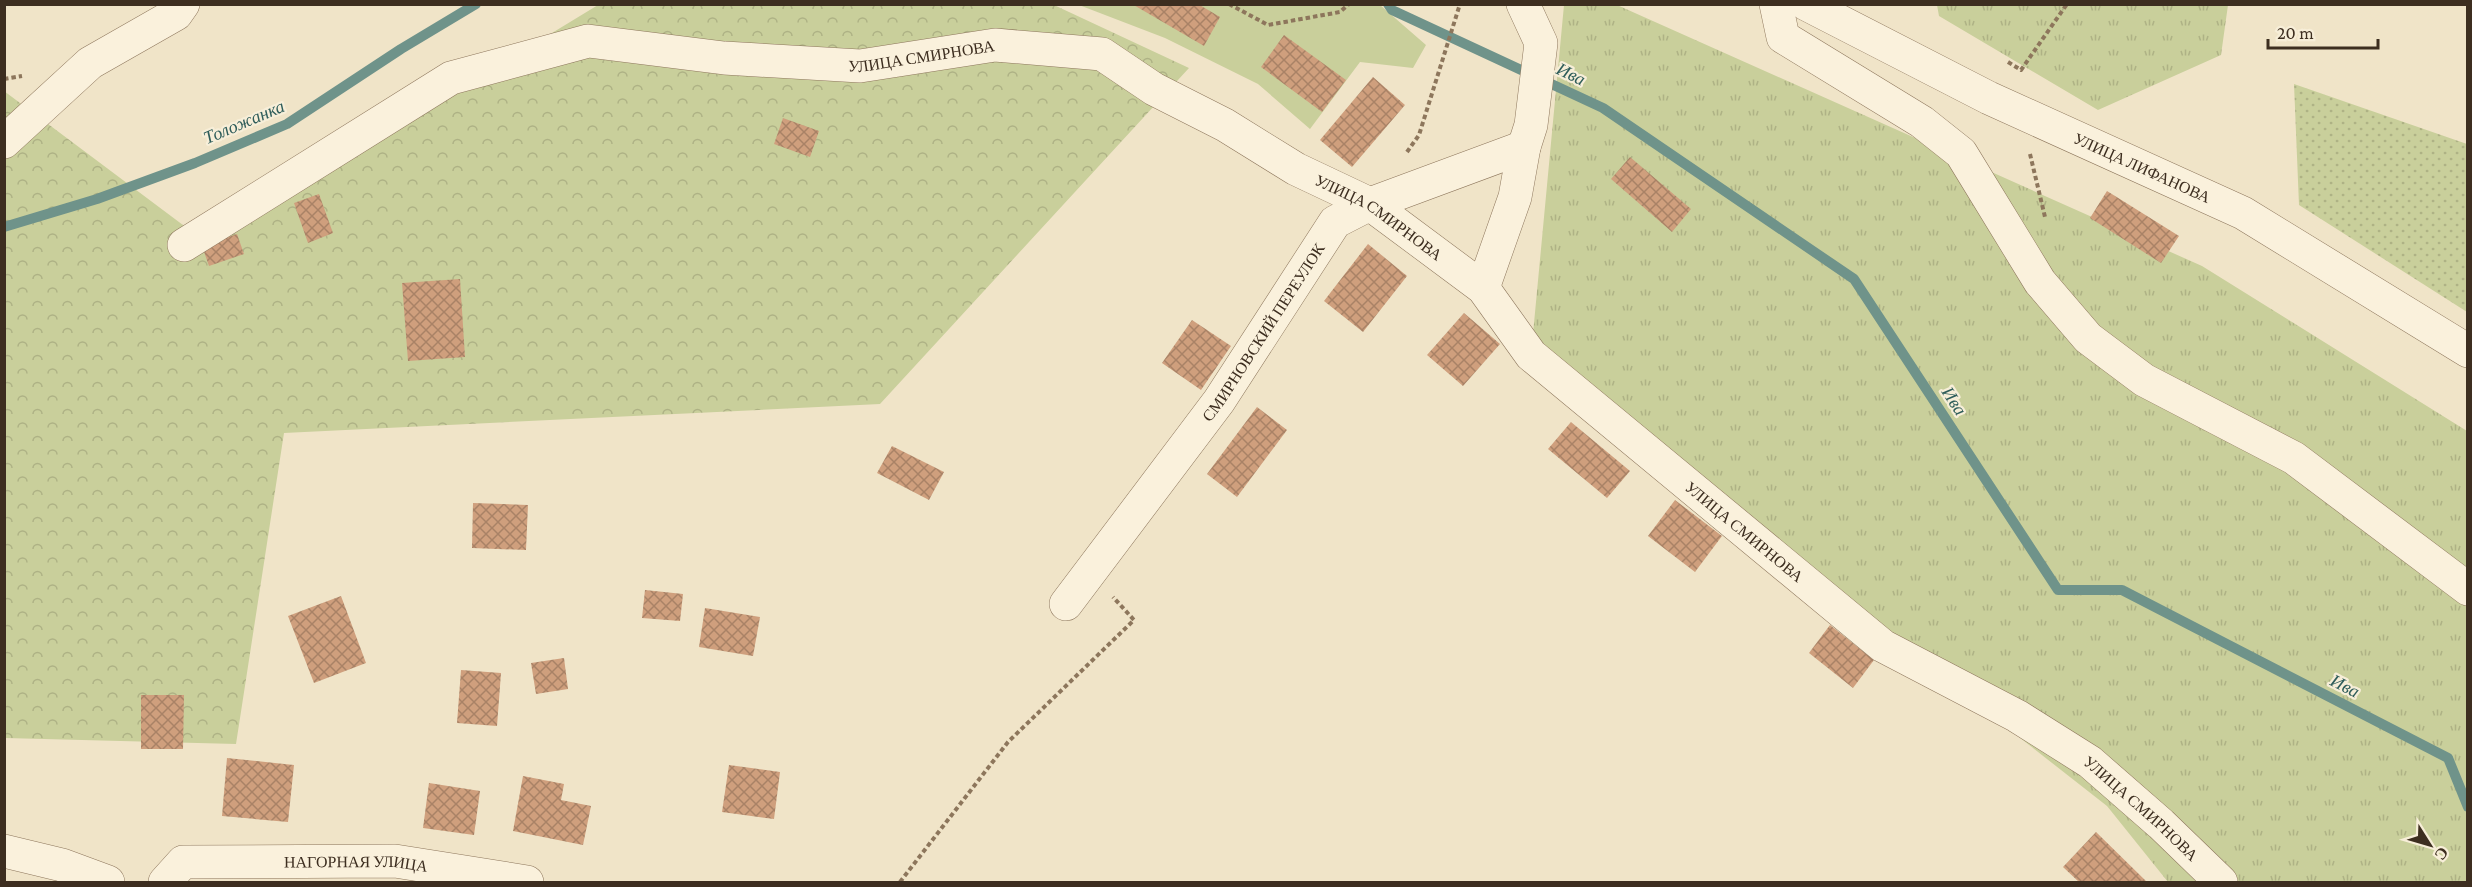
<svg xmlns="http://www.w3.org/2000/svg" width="2472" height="887" viewBox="0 0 2472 887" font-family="'Crimson Pro',serif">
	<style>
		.grass { fill: url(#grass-tufts) }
		.forest { fill: url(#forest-crowns) }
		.park { fill: #c9cf9b }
		.garden { fill: url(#garden-dots) }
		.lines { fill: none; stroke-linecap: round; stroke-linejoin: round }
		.stream { stroke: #6f938a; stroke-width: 10 }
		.building { fill: url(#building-cross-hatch) }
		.minor-casing { stroke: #8d765c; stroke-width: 34 }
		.path { stroke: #8d765c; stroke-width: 4; stroke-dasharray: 4.5 3; stroke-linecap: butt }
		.minor { stroke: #faf1dc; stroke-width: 33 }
		.labels { text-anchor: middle; stroke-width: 4.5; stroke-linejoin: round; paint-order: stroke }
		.street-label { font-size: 16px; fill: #3d2e20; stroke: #f7eed8 }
		.water-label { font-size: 18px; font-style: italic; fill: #2f5d5a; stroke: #f7eed8 }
	</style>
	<defs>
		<pattern id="grass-tufts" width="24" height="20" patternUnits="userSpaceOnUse" patternTransform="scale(1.5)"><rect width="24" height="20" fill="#c9cf9b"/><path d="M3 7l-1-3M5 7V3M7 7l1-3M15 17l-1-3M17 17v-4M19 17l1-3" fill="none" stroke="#aeb285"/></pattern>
		<pattern id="forest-crowns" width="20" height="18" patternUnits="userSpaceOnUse" patternTransform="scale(1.5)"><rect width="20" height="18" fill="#c9cf9b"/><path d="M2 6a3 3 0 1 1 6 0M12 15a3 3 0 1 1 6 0" fill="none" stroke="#aeb285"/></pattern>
		<pattern id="garden-dots" width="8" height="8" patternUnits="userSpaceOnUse" patternTransform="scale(1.5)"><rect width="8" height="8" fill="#c9cf9b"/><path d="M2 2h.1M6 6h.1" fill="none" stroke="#aeb285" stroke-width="1.8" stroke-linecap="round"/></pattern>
		<pattern id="building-cross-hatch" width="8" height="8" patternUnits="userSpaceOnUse" patternTransform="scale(1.5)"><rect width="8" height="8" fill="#cf9f7d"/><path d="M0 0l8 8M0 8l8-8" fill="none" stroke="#a98266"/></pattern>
	</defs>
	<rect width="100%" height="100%" fill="#f0e4c8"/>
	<path class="grass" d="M1564 5H1617L2202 266 2467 431V882H2168L2107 806 1531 355Z
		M1937 5H2228L2221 55 2098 110 1939 16Z"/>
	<path class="forest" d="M598 5H1054L1189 68 880 404 284 433 236 744 5 738 4 91 207 243Z"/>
	<path class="park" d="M1079 5H1380L1426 45 1413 68 1360 62 1310 129 1258 84 1165 38Z"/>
	<path class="garden" d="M2294 84 2467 144V312L2299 205Z"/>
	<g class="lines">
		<path class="stream" d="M1388 4 1392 10 1603 108 1854 279 2058 590H2122L2448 758 2468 807
			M4 227 97 199 195 163 287 124 401 49 476 4"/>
	</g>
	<path class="building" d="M1132 4H1198L1220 17 1204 46Z
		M1284 35 1346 80 1322 112 1261 67Z
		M1373 77 1405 105 1352 167 1320 140Z
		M783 118 819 131 810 157 774 144Z
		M1630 157 1691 209 1672 232 1611 179Z
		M2107 191 2179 236 2161 263 2090 218Z
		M319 194 333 233 308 243 294 203Z
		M237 234 244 254 209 266 202 246Z
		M1368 244 1407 276 1363 332 1324 301Z
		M460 279 465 357 408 361 402 283Z
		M1464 313 1500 344 1463 386 1427 355Z
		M1192 320 1231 346 1201 390 1162 363Z
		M1257 407 1287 430 1237 497 1207 474Z
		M1571 422 1630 471 1607 498 1548 449Z
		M892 446 944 472 929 500 877 473Z
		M1675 500 1722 536 1695 572 1648 536Z
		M473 503 528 505 526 550 472 548Z
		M645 590 683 594 680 621 642 618Z
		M341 596 366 663 314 683 288 616Z
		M705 608 760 617 753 656 699 647Z
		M1830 625 1874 660 1853 688 1809 653Z
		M564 658 568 689 536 694 531 663Z
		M461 670 501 673 497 726 457 723Z
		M141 695H184L183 749H141Z
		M227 758 294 765 288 822 222 816Z
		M729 765 780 772 774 819 722 812Z
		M523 776 564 784 561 800 591 806 583 845 513 831Z
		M429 783 480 791 474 835 423 828Z
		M2096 832 2147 882H2079L2063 867Z"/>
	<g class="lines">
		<defs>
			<g id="minor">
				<path d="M1776 4 1783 37 1922 122 1961 153 2040 282 2088 338 2144 380 2294 458 2468 589"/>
				<path id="s1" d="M1806 4 1989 98 2243 213 2468 351"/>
				<path d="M4 142 90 63 176 14 183 4"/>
				<path id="s2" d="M184 245 451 78 588 41 724 58 860 66 995 45 1102 54 1154 89 1225 125 1296 169 1370 204 1483 288 1531 355 1883 646 2017 716 2090 762 2161 824 2221 882"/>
				<path d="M1483 288 1515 197 1524 147 1531 125 1541 43 1523 4"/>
				<path id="s3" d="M1066 604 1219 401 1335 222 1370 204 1524 147"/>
				<path d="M4 851 62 865 108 882"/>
				<path id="s4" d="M165 882 183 862 395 861 527 882"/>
			</g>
		</defs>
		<use href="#minor" class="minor-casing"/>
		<path class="path" d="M1229 4 1268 25 1340 12 1349 4
			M2008 62 2021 70 2067 4
			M4 79 22 76
			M1407 152 1419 135 1460 4
			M2030 154 2045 217
			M900 882 1008 742 1134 620 1113 597"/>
		<use href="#minor" class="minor"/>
	</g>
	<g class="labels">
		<g class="street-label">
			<text dy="6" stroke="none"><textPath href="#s2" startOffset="792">УЛИЦА СМИРНОВА</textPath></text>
			<text dy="6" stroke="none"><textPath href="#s1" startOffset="374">УЛИЦА ЛИФАНОВА</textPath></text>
			<text dy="6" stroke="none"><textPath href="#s2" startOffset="1296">УЛИЦА СМИРНОВА</textPath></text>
			<text dy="6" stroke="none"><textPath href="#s3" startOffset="336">СМИРНОВСКИЙ ПЕРЕУЛОК</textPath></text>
			<text dy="6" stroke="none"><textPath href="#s2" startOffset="1782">УЛИЦА СМИРНОВА</textPath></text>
			<text dy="6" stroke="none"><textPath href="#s2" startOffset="2268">УЛИЦА СМИРНОВА</textPath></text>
			<text dy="6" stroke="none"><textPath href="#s4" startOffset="200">НАГОРНАЯ УЛИЦА</textPath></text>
		</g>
		<g class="water-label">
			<text transform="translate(1571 74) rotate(26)" y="6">Ива</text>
			<text transform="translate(244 122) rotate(-23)" y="6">Толожанка</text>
			<text transform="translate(1954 401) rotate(57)" y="6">Ива</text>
			<text transform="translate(2345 686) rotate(27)" y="6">Ива</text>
		</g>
	</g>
	<rect width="2472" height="887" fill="none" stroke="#3d2e20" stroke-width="12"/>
	<g transform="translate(2430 845) rotate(127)" stroke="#f7eed8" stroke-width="4.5" paint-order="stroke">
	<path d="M0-4.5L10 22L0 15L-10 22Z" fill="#3d2e20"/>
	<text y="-9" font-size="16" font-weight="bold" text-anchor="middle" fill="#3d2e20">С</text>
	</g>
	<path d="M2268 39v9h110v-9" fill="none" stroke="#3d2e20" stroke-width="3"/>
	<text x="2277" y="39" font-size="18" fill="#3d2e20" stroke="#f7eed8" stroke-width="4.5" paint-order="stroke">20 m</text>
</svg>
